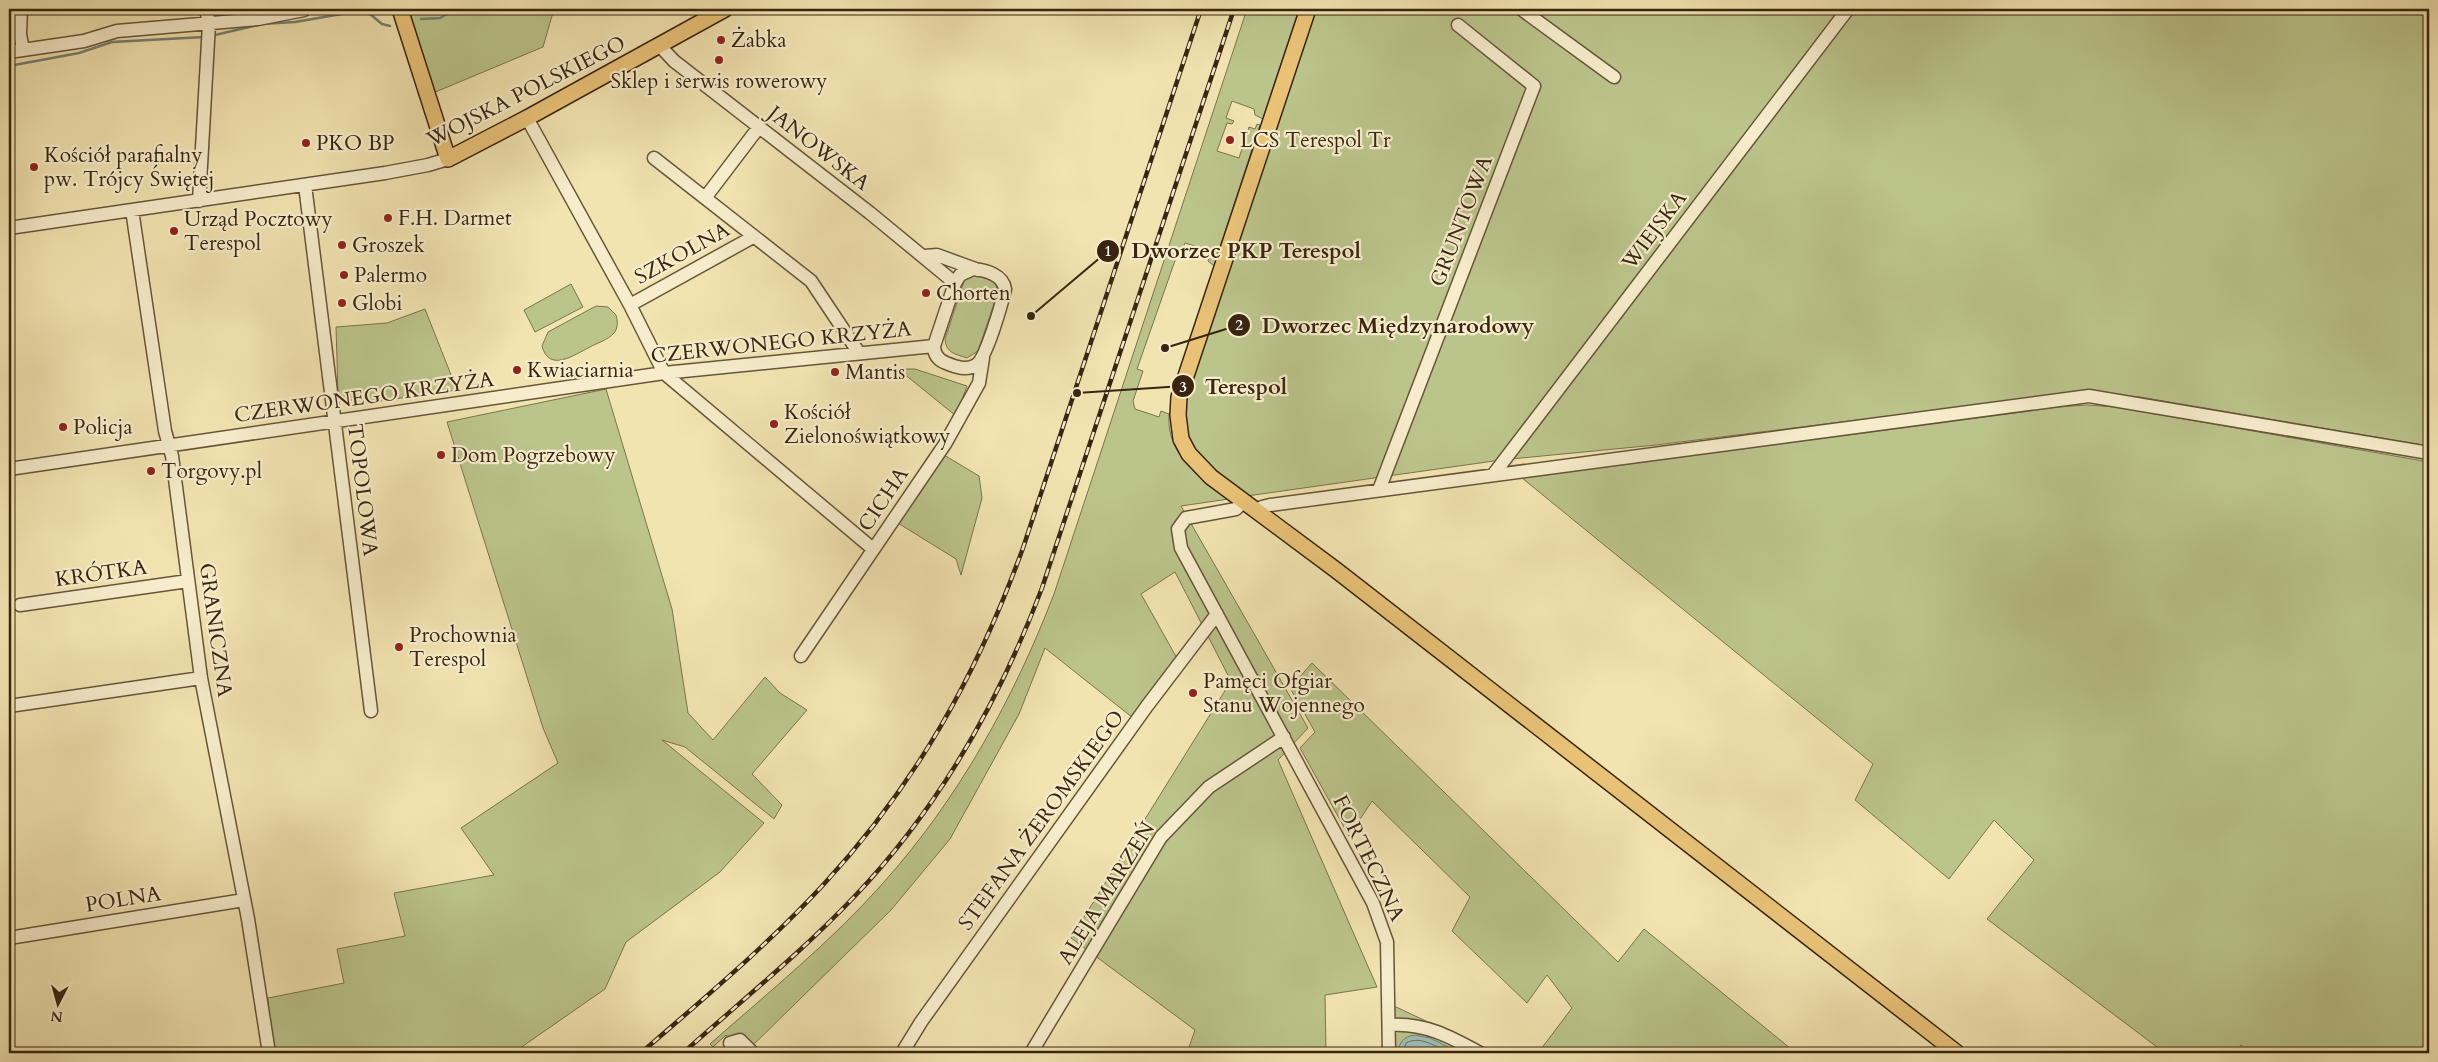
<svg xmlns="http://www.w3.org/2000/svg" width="2438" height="1062" viewBox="0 0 2438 1062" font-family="Cardo,serif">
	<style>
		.green { fill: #bbc48b; stroke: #7a744e }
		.water { fill: #9fbcb6; stroke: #768074 }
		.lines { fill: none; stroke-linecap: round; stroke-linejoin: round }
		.shore { stroke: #6c7064; stroke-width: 1 }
		.stream { stroke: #768074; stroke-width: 2.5 }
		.minor-casing { stroke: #675539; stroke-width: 15 }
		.major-casing { stroke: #392511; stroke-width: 18 }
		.minor { stroke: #f7edcc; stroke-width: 12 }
		.major { stroke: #e9c278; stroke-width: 15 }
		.rail-casing { stroke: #392511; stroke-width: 4.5 }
		.rail { stroke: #f7edcc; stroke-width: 2.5; stroke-dasharray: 8; stroke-linecap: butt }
		.poi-dot { fill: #8f2418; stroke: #f7edcc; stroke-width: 2 }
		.labels { text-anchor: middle; stroke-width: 4.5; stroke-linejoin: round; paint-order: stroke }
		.poi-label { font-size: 21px; fill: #392511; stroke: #f7edcc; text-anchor: start }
		.street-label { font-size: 21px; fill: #392511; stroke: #f7edcc }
		.leader { fill: none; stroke: #392511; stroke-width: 2 }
		.callout-dot { fill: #392511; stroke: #f7edcc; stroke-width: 2 }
		.mark-label { font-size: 15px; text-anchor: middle; font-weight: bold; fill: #fff }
		.callout-label { font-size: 22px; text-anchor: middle; font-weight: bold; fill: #392511; stroke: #f7edcc; stroke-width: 4.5; stroke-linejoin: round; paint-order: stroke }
	</style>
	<rect width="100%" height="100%" fill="#f2e4b1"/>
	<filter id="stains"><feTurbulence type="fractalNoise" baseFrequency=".004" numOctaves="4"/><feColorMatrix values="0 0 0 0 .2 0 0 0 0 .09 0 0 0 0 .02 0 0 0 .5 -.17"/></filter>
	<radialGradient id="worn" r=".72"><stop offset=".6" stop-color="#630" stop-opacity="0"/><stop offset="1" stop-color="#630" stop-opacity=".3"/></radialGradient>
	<path class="green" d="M407 9H554L543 47 433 93Z
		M1247 9H1299L1263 119 1255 115 1254 109 1232 101 1226 118 1234 121 1232 124 1227 123 1217 151 1239 158 1249 127 1255 129 1257 124 1260 125 1214 266 1208 261 1211 251 1185 243 1181 253 1178 252 1137 369 1143 371 1133 401 1135 409 1159 417 1161 411 1169 414C1166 455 1199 477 1229 499L1181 506 1308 728 1278 760 1377 987 1325 995 1326 1053H1187L1195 1030 1071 938 1231 681 1175 572 1141 594 1178 660 1133 718 1045 648 1019 714 950 839 891 910 751 1047 731 1040 726 1035 713 1047 710 1044C770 991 832 941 884 882 959 798 1014 698 1054 594Z
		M1313 9H2429V446L2140 397 2083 392 1656 445 1501 460 1247 496 1199 459 1185 433V397Z
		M978 274 994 280 998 292 978 351 967 358C955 354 946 353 945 339L964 281 970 275Z
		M571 284 583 307 535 332 524 310Z
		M596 306 608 307 616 315C618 322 618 328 614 333 608 340 597 343 590 347 574 355 549 373 542 346L548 332Z
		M425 309 457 390 359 404 338 393 336 327 387 323Z
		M898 369H915L967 386 956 416Z
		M606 389 672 609 688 713 713 740 765 677 780 693 807 710 752 774 782 805 774 819 685 747 662 740 764 823 720 872 626 942 605 989 513 1053H266L268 998 344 983 337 949 405 936 394 893 494 875 461 828 558 763 543 728 447 422Z
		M2087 405 2116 407 2429 462V1053H2250L2241 1045 2236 1053H2165L1987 919 2034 860 1994 820 1949 879 1855 800 1873 764 1522 478 2058 407Z
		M939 452 979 476 982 498 961 575 956 559 893 520Z
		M1312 663 1618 962 1644 929 1796 1053H1538L1572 1008 1547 975 1527 1003 1452 931 1470 897 1372 801 1349 836 1300 748 1315 732 1290 688Z
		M1394 1006 1494 1053H1395Z"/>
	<path class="water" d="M1415 1035 1430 1038 1460 1053H1398C1399 1042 1403 1037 1415 1035Z"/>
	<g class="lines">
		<path class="shore" d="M1403 1053 1406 1043C1420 1035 1437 1047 1449 1053"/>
		<path class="stream" d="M421 19 440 18 456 9
			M215 35 262 24 295 22 365 10 382 24 390 26
			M9 66 79 53 112 42 204 37"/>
		<defs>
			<path id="minor" d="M21 9 20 34 23 50
				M1521 9 1614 77
				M659 45 674 61 870 213 955 283
				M9 52 84 41 117 31 258 19 304 10
				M527 118 630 305 664 373 873 549
				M654 158 811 281 859 353
				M305 185 371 711
				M705 198 759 127
				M199 201 209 24 206 9
				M132 210 165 431 172 456 201 678 248 919 269 1053
				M9 228 385 173 428 165 448 159
				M925 256 937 255 978 270
				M973 269C986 270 1003 275 1005 289 1002 303 986 359 976 365 967 371 956 367 946 363 938 360 934 354 934 346L955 283 960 275Z
				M630 305 753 237
				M9 469 664 373 934 346
				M1493 475 1848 9
				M1379 490 1534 86 1458 25
				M1244 501 1236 509 1186 518 1178 529 1181 548 1373 903 1387 942 1389 1053
				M1258 512 1262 507 1270 505 2089 396 2429 453
				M20 605 188 581
				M801 656 945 444 979 383 983 358
				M9 706 201 678
				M9 938 244 900
				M1389 1025C1424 1022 1451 1037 1480 1053
				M730 1043 740 1040 753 1053
				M902 1053 921 1022 1147 706 1217 614
				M1031 1053 1161 837 1209 787 1284 737"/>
			<path id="major" d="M400 9 448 159 527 118 725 9
				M1308 9 1179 397 1178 415 1181 439 1189 454 1211 477 1336 570 1957 1053"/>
		</defs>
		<use href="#minor" class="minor-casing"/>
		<use href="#major" class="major-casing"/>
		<use href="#minor" class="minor"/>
		<use href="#major" class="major"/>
		<defs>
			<path id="rail" d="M641 1053C703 999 768 945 824 884 916 784 977 675 1023 548L1201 9
				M683 1053C740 1002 801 953 854 897 938 809 999 702 1042 588L1234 9"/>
		</defs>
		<use href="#rail" class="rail-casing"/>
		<use href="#rail" class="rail"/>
	</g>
	<g class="poi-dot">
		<circle cx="721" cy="40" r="5"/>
		<circle cx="719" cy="60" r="5"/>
		<circle cx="1230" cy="140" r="5"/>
		<circle cx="306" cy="143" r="5"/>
		<circle cx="34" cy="167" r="5"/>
		<circle cx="388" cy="218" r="5"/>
		<circle cx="174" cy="231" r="5"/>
		<circle cx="342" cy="245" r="5"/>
		<circle cx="344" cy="275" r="5"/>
		<circle cx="926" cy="293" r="5"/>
		<circle cx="342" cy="303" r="5"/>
		<circle cx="517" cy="370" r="5"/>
		<circle cx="835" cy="372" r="5"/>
		<circle cx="774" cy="424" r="5"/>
		<circle cx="63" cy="427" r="5"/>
		<circle cx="441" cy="455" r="5"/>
		<circle cx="151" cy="471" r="5"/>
		<circle cx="399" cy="647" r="5"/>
		<circle cx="1193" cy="693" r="5"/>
	</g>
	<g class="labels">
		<g class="poi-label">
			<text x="731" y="47">Żabka</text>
			<text x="719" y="88" text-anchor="middle">Sklep i serwis rowerowy</text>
			<text x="1240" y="147">LCS Terespol Tr</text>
			<text x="316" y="150">PKO BP</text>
			<text x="44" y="162">Kościół parafialny<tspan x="44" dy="24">pw. Trójcy Świętej</tspan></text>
			<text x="398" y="225">F.H. Darmet</text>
			<text x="184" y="226">Urząd Pocztowy<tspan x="184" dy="24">Terespol</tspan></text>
			<text x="352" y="252">Groszek</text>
			<text x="354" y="282">Palermo</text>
			<text x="936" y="300">Chorten</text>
			<text x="352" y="310">Globi</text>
			<text x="527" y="377">Kwiaciarnia</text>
			<text x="845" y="379">Mantis</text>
			<text x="784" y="419">Kościół<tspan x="784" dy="24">Zielonoświątkowy</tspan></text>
			<text x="73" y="434">Policja</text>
			<text x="451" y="462">Dom Pogrzebowy</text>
			<text x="161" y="478">Torgovy.pl</text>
			<text x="409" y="642">Prochownia<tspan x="409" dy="24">Terespol</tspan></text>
			<text x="1203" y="688">Pamęci Ofgiar<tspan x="1203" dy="24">Stanu Wojennego</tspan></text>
		</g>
		<g class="street-label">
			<text transform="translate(526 91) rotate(-27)" y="7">WOJSKA POLSKIEGO</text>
			<text transform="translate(819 148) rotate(38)" y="7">JANOWSKA</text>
			<text transform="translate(1461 221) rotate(-69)" y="7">GRUNTOWA</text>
			<text transform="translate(1654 230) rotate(-53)" y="7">WIEJSKA</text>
			<text transform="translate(682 253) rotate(-29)" y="7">SZKOLNA</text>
			<text transform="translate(781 342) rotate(-6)" y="7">CZERWONEGO KRZYŻA</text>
			<text transform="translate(364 397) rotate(-8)" y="7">CZERWONEGO KRZYŻA</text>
			<text transform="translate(363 490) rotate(83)" y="7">TOPOLOWA</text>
			<text transform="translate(883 499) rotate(-56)" y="7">CICHA</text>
			<text transform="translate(101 573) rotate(-8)" y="7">KRÓTKA</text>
			<text transform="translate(216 630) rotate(82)" y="7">GRANICZNA</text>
			<text transform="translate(1041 820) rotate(-54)" y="7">STEFANA ŻEROMSKIEGO</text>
			<text transform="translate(1369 858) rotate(64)" y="7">FORTECZNA</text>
			<text transform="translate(1106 893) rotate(-58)" y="7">ALEJA MARZEŃ</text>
			<text transform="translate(123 899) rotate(-9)" y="7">POLNA</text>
		</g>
	</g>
	<path class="leader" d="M1031 316L1108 251M1165 348L1239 325M1077 393L1183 386"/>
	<g class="callout-dot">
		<circle cx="1031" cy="316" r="5"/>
		<circle cx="1165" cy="348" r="5"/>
		<circle cx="1077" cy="393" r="5"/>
		<circle cx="1108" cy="251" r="12"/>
		<circle cx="1239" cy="325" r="12"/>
		<circle cx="1183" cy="386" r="12"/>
	</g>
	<g class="mark-label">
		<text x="1108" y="256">1</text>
		<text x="1239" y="330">2</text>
		<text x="1183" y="392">3</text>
	</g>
	<g class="callout-label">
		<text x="1246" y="258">Dworzec PKP Terespol</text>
		<text x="1398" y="333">Dworzec Międzynarodowy</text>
		<text x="1246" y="394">Terespol</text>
	</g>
	<rect width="2438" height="1062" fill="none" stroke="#f2e4b1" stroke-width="30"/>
	<rect x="10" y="10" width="2418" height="1042" fill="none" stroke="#392511" stroke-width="2.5"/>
	<rect x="15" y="15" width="2408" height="1032" fill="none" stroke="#392511"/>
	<g transform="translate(58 1004) rotate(186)" stroke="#f7edcc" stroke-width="4" paint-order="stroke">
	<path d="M0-4L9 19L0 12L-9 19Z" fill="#392511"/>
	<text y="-8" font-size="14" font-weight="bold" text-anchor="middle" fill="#392511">N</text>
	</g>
	<rect width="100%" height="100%" filter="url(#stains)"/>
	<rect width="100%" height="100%" fill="url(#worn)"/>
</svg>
